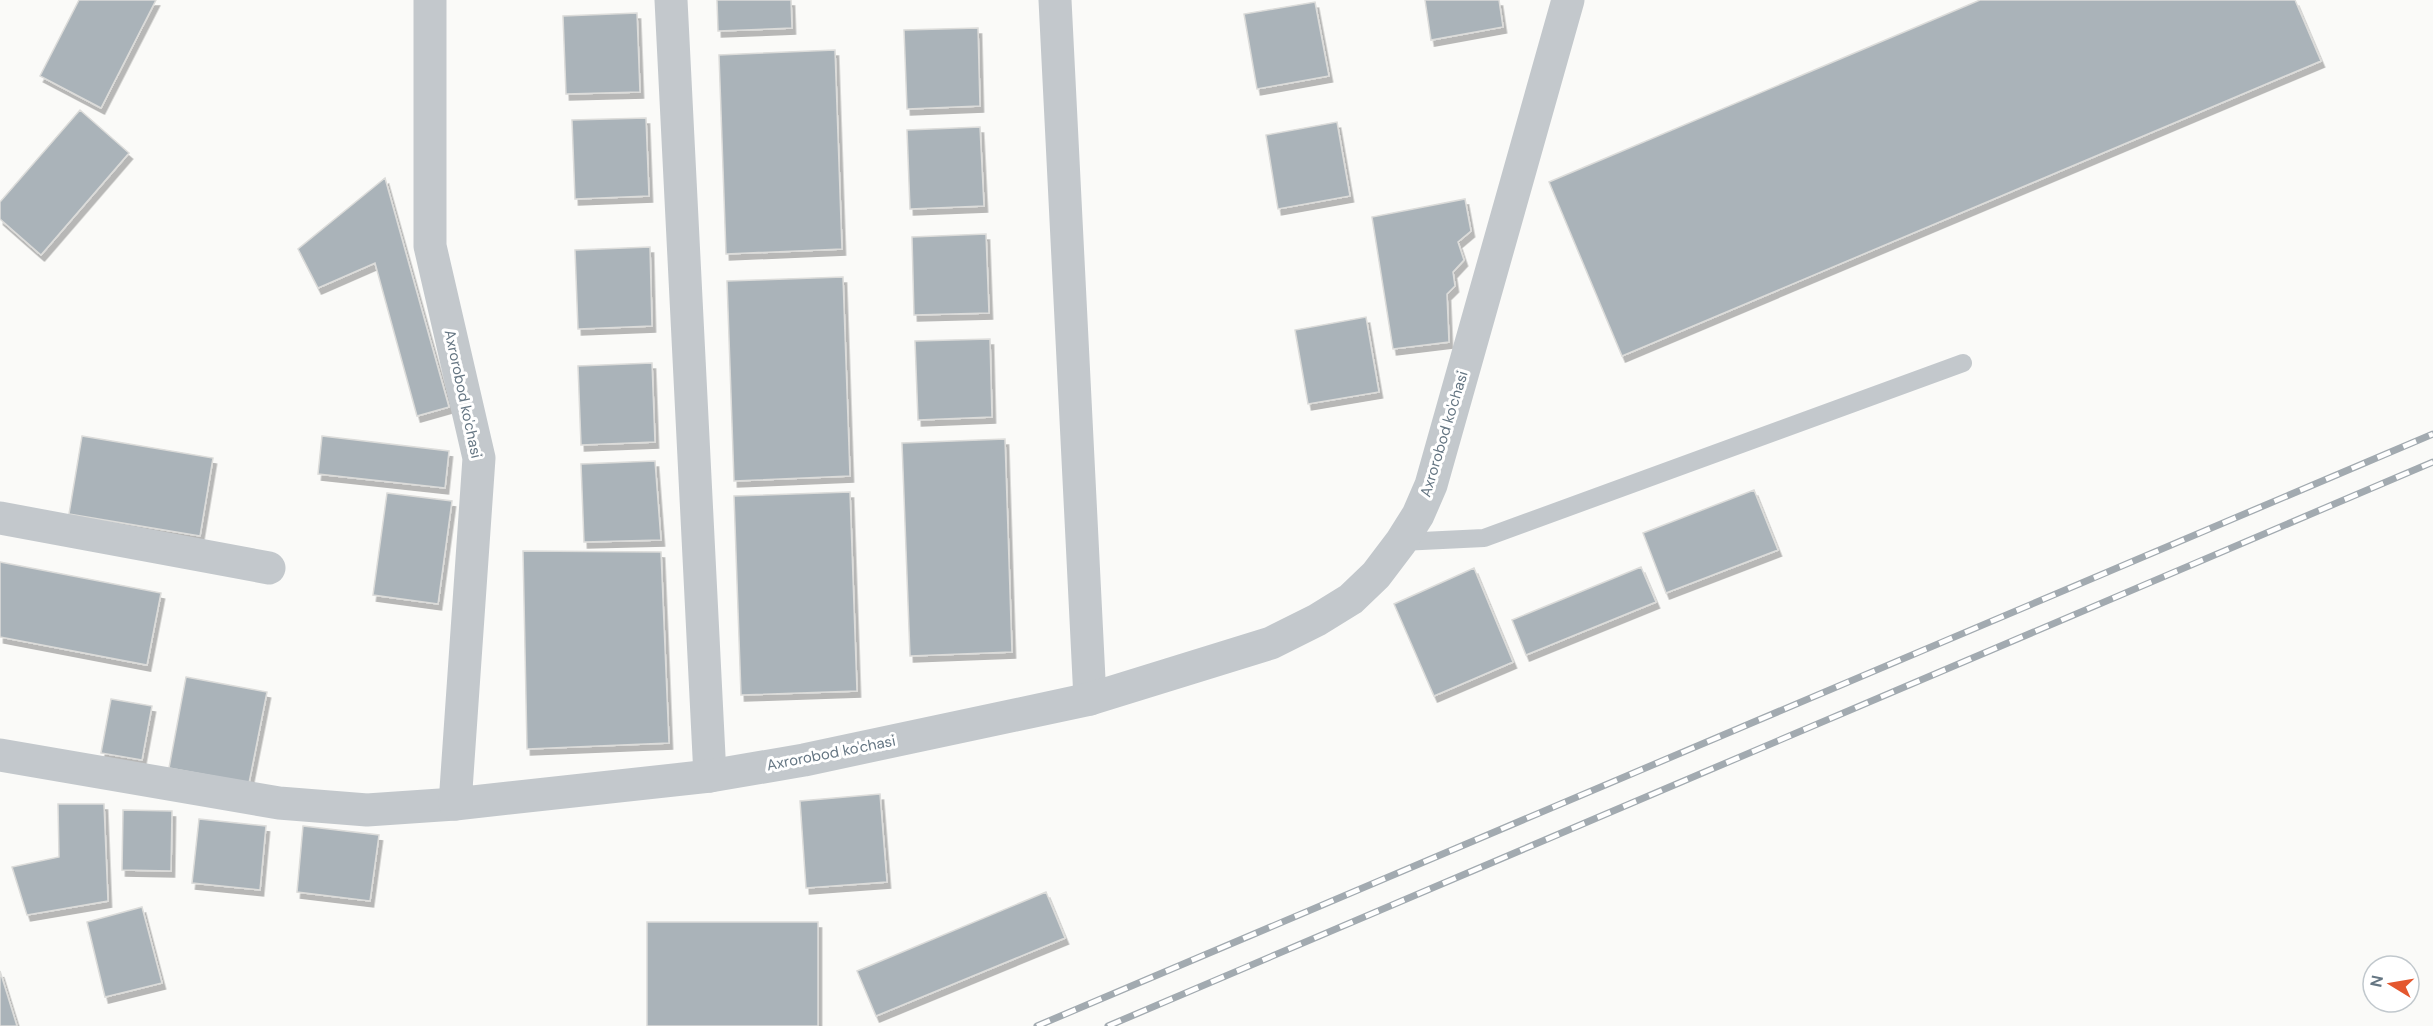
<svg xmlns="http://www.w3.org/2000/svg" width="2433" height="1026" viewBox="0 0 2433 1026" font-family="'DM Sans',sans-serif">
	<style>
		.building { fill: #aab3b9; stroke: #dcdcda; stroke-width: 1.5; filter: url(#shadow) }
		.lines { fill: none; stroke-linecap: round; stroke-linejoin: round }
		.service { stroke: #c3c8cc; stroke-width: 18 }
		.minor { stroke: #c3c8cc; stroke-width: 33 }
		.tertiary { stroke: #c3c8cc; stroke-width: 33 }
		.rail-casing { stroke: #a2aab0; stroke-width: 7 }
		.rail { stroke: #fff; stroke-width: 4.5; stroke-dasharray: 14; stroke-linecap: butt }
		.labels { text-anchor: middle; stroke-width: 6; stroke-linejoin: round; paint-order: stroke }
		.street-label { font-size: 15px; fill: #657683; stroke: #fff }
	</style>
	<defs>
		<filter id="shadow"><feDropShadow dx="3.5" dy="6" stdDeviation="0" flood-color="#0004"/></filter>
	</defs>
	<rect width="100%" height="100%" fill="#fafaf8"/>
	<path class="building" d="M79 0H156L101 108 40 76Z
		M717 0H791L792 28 718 31Z
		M1425 0H1499L1503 27 1431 40Z
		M1980 0H2295L2321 61 1622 356 1549 182Z
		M1315 2 1329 76 1257 89 1244 14Z
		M637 13 640 92 566 94 563 16Z
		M978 28 980 106 907 109 904 30Z
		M835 50 842 249 726 254 719 55Z
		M80 110 129 153 41 255 0 219V202Z
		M646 118 649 196 575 199 572 120Z
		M1337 122 1350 196 1278 209 1266 135Z
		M980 127 984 206 910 209 907 130Z
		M385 178 449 407 417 416 375 263 318 288 298 249Z
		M1465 199 1471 231 1458 242 1464 260 1453 272 1455 286 1447 294 1449 342 1393 349 1372 217Z
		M986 234 989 313 914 315 912 237Z
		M650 247 652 326 578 329 575 250Z
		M843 277 850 476 734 481 727 281Z
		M1366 317 1379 392 1308 404 1295 330Z
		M990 339 992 417 918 420 915 341Z
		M652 363 655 442 581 445 578 366Z
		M82 436 213 458 200 536 69 514Z
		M322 436 449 451 445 488 318 474Z
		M1005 439 1012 652 910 656 902 443Z
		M655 461 661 540 584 542 581 464Z
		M1754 490 1778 550 1666 593 1643 533Z
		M850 492 857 691 741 695 734 496Z
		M387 493 452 501 438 604 373 595Z
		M523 551 661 552 669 743 527 749Z
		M0 562 161 593 147 665 0 637Z
		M1641 567 1656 602 1526 655 1512 620Z
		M1474 568 1513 662 1434 696 1394 604Z
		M186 677 267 692 249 783 169 768Z
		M111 699 152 706 142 760 101 753Z
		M880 794 887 882 806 888 800 801Z
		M58 804H104L108 901 27 915 12 867 59 857Z
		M123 810 172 811 171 871 122 870Z
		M199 819 266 826 260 890 192 883Z
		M303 826 379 835 370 901 297 892Z
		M1046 892 1065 938 876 1016 857 971Z
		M142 907 162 983 105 997 87 922Z
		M647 922H818V1026H647Z
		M0 971 17 1026H0Z"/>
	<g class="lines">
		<path class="service" d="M1401 542 1484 538 1963 363"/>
		<path class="minor" d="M671 0 710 776
			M1055 0 1090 699
			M0 518 269 568
			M0 755 279 803 367 810 455 804"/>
		<path class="tertiary" d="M430 0V246L479 458 455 804 710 776 804 760 1090 699 1271 643 1317 620 1351 599 1376 575 1401 542 1418 515 1431 485 1568 0"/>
		<defs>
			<path id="rail" d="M1037 1026 2433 434
				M1108 1026 2433 462"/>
		</defs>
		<use href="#rail" class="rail-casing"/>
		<use href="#rail" class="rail"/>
	</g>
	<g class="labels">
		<g class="street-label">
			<text transform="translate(463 394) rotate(78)" y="5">Axrorobod ko'chasi</text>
			<text transform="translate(1444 434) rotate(-73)" y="5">Axrorobod ko'chasi</text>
			<text transform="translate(831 753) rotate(-11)" y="5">Axrorobod ko'chasi</text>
		</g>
	</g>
	<g transform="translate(2391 984) rotate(281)"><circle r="28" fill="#ffffff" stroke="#c1c8cd" stroke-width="1.5"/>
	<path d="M0-4.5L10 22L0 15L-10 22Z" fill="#e4572e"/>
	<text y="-9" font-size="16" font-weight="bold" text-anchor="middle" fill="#657683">N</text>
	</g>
</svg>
